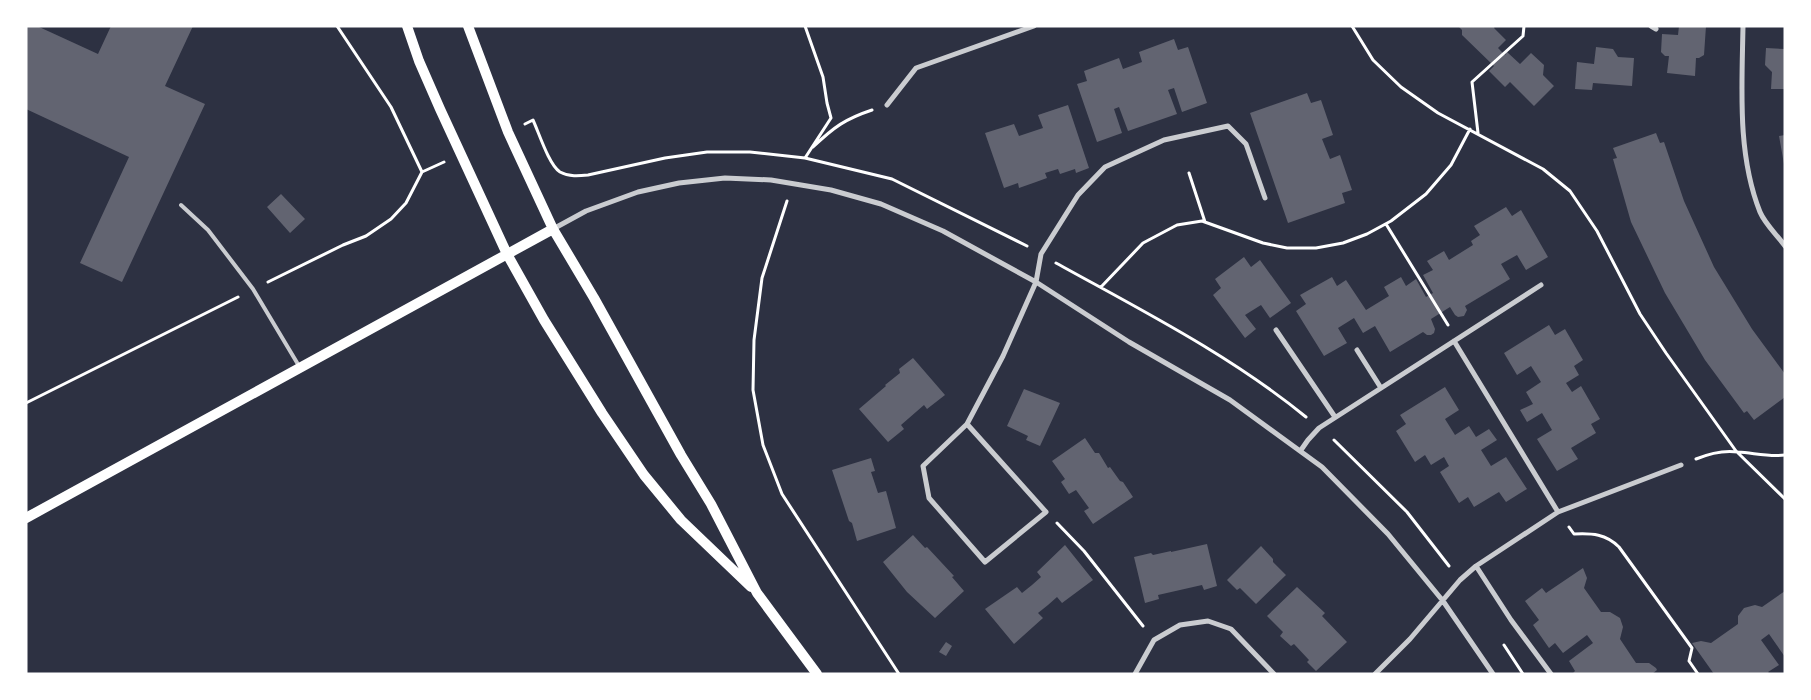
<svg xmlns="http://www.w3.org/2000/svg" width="1811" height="700" viewBox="0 0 1811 700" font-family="'IBM Plex Sans',sans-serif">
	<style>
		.building { fill: #626471 }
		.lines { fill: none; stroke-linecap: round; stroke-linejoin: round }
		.path { stroke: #fff; stroke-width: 3 }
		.service { stroke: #caccd0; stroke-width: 4 }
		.minor { stroke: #caccd0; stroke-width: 5 }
		.secondary { stroke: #fff; stroke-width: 10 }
	</style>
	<rect width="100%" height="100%" fill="#2d3142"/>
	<path class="building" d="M26 26H37L98 54 111 26H193L165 86 205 104 122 282 80 263 129 157 26 109Z
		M1458 26H1495L1494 28 1506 40 1498 48 1505 55 1507 52 1520 64 1531 53 1544 65 1543 75 1554 86 1534 106 1510 82 1505 87 1489 71 1494 66 1462 35V30Z
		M1679 26H1706L1704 55 1699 58H1696L1695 76 1667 73 1669 56H1665L1661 52 1662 34 1678 35Z
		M1174 39 1178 50 1188 47 1207 103 1182 112 1174 88 1168 90 1177 114 1128 131 1119 107 1114 109 1122 133 1097 142 1077 84 1087 81 1084 71 1119 58 1123 69 1142 62 1139 52Z
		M1596 47 1613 49 1618 57 1634 58 1632 86 1593 83 1592 90 1575 89 1577 62 1594 64Z
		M1766 48 1785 49V89H1771L1772 72 1765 65Z
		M1307 93 1311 103 1321 100 1333 135 1322 139 1330 159 1340 155 1352 190 1342 193 1345 203 1288 223 1250 113Z
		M1068 105 1089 168 1076 173 1075 169 1060 174 1058 169 1045 173 1047 178 1036 182 1019 188 1018 183 1004 188 985 133 1014 124 1019 136 1043 128 1038 115Z
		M1656 133 1660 143 1664 142 1684 201 1714 267 1752 329 1785 374V397L1754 420 1747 411 1744 413 1705 360 1665 293 1631 222 1613 159 1617 158 1613 148Z
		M1785 135V164H1784L1779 136Z
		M281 194 305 219 290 233 267 207Z
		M1506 207 1512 216 1521 210 1548 257 1526 270 1517 255 1501 264 1510 279 1465 306 1467 310 1464 316 1458 317 1455 315 1450 307 1431 319 1435 329 1434 333 1431 335H1427L1423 332 1390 352 1375 326 1363 333 1354 318 1338 328 1347 343 1324 356 1296 311 1306 304 1300 295 1332 277 1337 286 1346 280 1366 310 1389 296 1384 287 1401 277 1406 286 1416 279 1426 297 1433 293 1423 275 1433 270 1427 261 1444 251 1449 260 1473 245 1471 241 1480 235 1474 226Z
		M1244 257 1251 267 1260 260 1291 303 1270 318 1261 305 1245 315 1256 329 1245 338 1213 295 1221 288 1215 279Z
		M1549 325 1555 335 1565 329 1583 360 1574 366 1579 375 1566 383 1572 392 1581 386 1600 419 1591 424 1596 433 1571 448 1578 459 1557 471 1537 439 1552 430 1542 413 1527 422 1520 410 1533 404 1526 392 1541 382 1531 366 1517 375 1504 353Z
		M913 358 945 395 927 409 924 405 901 425 904 429 888 442 859 409 886 386 885 385 900 373 899 369Z
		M1445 387 1459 410 1445 419 1455 435 1469 426 1476 437 1489 429 1497 440 1481 450 1491 466 1506 457 1527 489 1506 502 1499 492 1474 507 1468 497 1459 503 1440 472 1449 466 1444 457 1431 465 1425 455 1415 462 1396 431 1406 424 1400 415Z
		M1024 389 1060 403 1040 446 1026 440 1028 436 1007 426Z
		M1085 438 1095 453H1099L1108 468 1110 467 1120 481 1123 482 1133 497 1093 524 1084 511 1089 508 1076 490 1069 494 1061 482 1065 479 1052 461Z
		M871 458 875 471 871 472 878 493 886 491 896 528 857 541 852 523 849 521 832 470Z
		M913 535 925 548 927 547 954 576 952 577 964 591 935 618 907 592 883 562Z
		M1207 544 1217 586 1204 590 1202 585 1158 595 1159 599 1145 603 1134 557 1151 553 1153 555 1171 551V552Z
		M1065 545 1093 580 1062 603 1057 597 1048 605 1038 613 1043 618 1014 644 985 609 1017 587 1022 593 1032 585 1041 577 1037 572Z
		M1261 546 1273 559V562L1286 575 1256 604 1240 588 1237 590 1227 580Z
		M1583 568 1587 578 1584 588 1601 612H1610L1620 618 1623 627 1620 639 1636 663H1649L1656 668 1657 670 1652 674H1572L1575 671 1569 661 1593 643 1587 635 1563 653 1555 643 1549 648 1533 625 1539 620 1525 601 1542 588 1546 593Z
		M1297 587 1325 613 1322 616 1347 642 1316 671 1307 662 1309 660 1294 644 1291 646 1280 636 1283 632 1267 616Z
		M1785 591V657L1769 634 1761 640 1779 665 1768 672 1770 674H1714L1692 643 1701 641 1711 643 1738 624V616L1744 608 1755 605 1762 607Z
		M946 642 952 646 946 656 939 652Z"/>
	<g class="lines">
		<path class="path" d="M337 26 391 107 422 172
			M805 26 823 77 827 103 831 118 805 158
			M1352 26 1373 60 1401 87 1438 113 1543 169 1570 191 1597 231 1640 314 1666 353 1736 451 1785 499
			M525 124 533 120C539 133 549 165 560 172 569 177 579 176 588 175L665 158 707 152H750L805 158 892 179 1027 246
			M1478 133 1472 82 1523 36 1524 26
			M813 147C834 127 845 119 872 110
			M1189 173 1205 222
			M787 201 762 278 754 340 753 390 763 445 782 494 899 674
			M1386 224 1448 325
			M1056 263C1141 310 1230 355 1306 417
			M268 282 343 245 366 236 391 219 406 203 422 172 444 162
			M1101 287 1143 243 1177 225 1202 221 1263 243 1287 248H1316L1343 243 1367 234 1391 221 1426 194 1451 165 1470 129
			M26 403 238 297
			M1334 440 1407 512 1449 566
			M1696 459C1708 454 1724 450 1738 452 1754 453 1769 457 1785 455
			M1057 523 1084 551 1143 626
			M1569 527 1574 534C1592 533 1606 534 1619 547L1692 648 1689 661 1698 674
			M1504 645 1523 674"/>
		<path class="service" d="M181 205 208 230 253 289 299 366"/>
		<path class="minor" d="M1651 26 1656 29
			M1743 26C1742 88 1737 154 1760 212 1765 224 1777 235 1785 246
			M887 105 916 68 1034 26
			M553 229 586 211 638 192 679 183 725 178 771 180 831 190 881 204 943 231 1036 282 1129 342 1230 400 1322 467 1388 534 1443 601 1493 674
			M1276 330 1335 417
			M1454 341 1558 512
			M1357 350 1381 388
			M967 424 1046 512 985 562 929 498 923 466 967 424 1003 356 1036 282 1041 254 1078 195 1105 167 1164 140 1228 126 1246 144 1265 198
			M1301 450 1308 440 1319 428 1541 285
			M1476 566 1511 620 1551 674
			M1135 674 1154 640 1180 625 1208 621 1231 629 1274 674
			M1375 674 1410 639 1460 580 1476 566 1558 512 1681 465"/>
		<path class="secondary" d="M407 26 419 61 440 109 507 254 544 320 602 413 644 475 681 520 751 587
			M468 26 508 132 553 229 594 298 681 455 711 504 757 593 817 674
			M26 518 553 229"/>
	</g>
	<rect width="1811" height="700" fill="none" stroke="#ffffff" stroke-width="55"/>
</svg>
